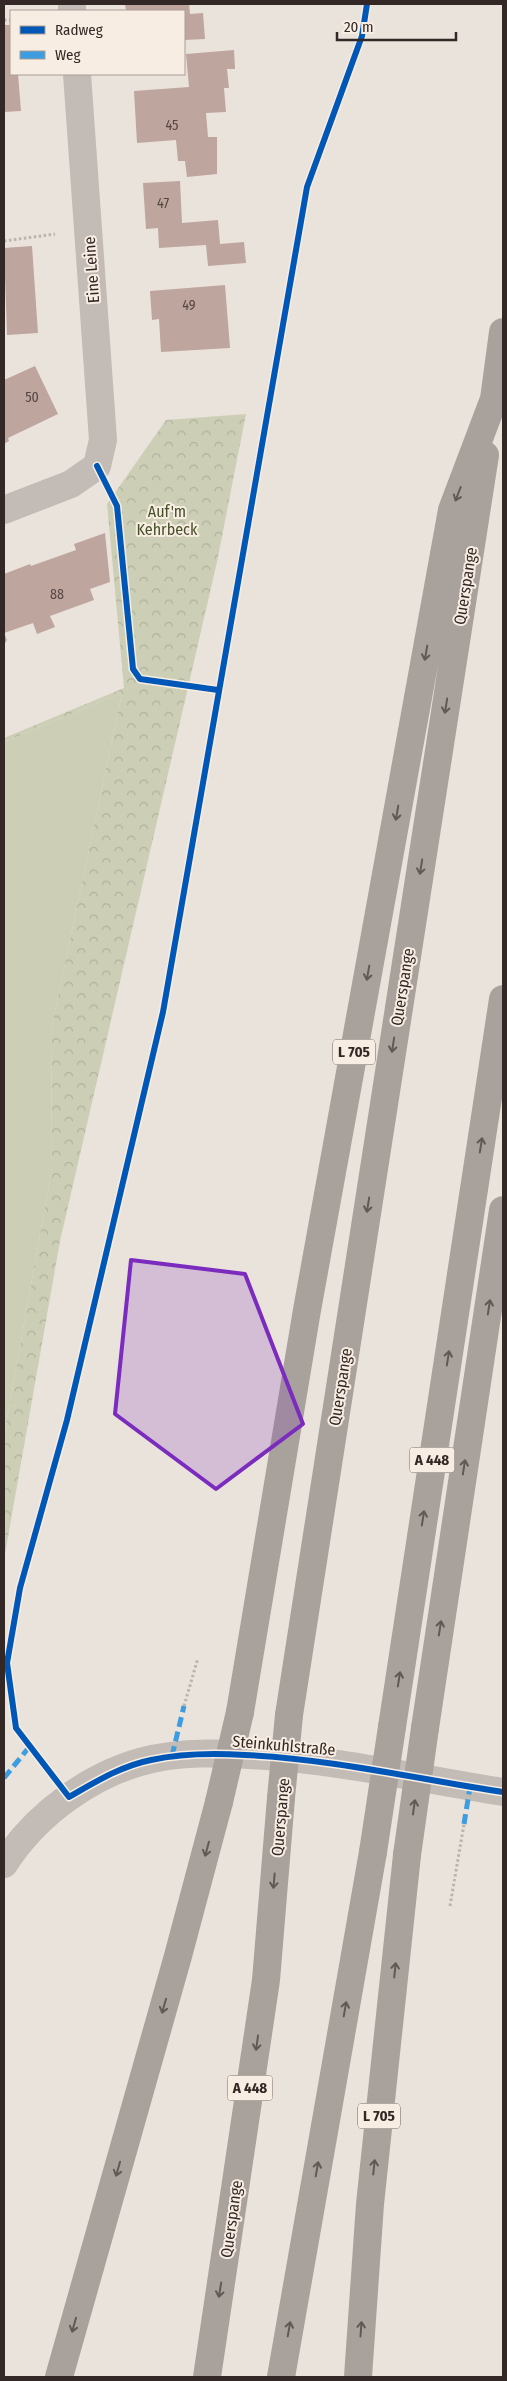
<svg xmlns="http://www.w3.org/2000/svg" width="507" height="2381" viewBox="0 0 507 2381" font-family="'Fira Sans Condensed',sans-serif">
	<style>
		.grass { fill: #cccfb6 }
		.forest { fill: url(#forest-crowns) }
		.building { fill: #bea59d }
		.lines { fill: none; stroke-linecap: round; stroke-linejoin: round }
		.path { stroke: #bcb3ae; stroke-width: 3; stroke-dasharray: 2.5 2.5; stroke-linecap: butt }
		.street { stroke: #c3bbb5; stroke-width: 28 }
		.highway { stroke: #a9a29c; stroke-width: 28 }
		.highway-bridge { stroke: #a9a29c; stroke-width: 28 }
		.quiet { stroke: #3e9ce0; stroke-width: 5; stroke-dasharray: 10 5; stroke-linecap: butt }
		.cycleway-casing { stroke: #f8ede2; stroke-width: 9 }
		.cycleway { stroke: #0057b8; stroke-width: 6 }
		.oneway { stroke: #625955 }
		.marked { fill: #7b2cbf; fill-opacity: 0.2; stroke: #7b2cbf; stroke-width: 4; stroke-linejoin: round }
		.labels { text-anchor: middle; stroke-width: 4; stroke-linejoin: round; paint-order: stroke }
		.number-label { font-size: 14px; fill: #564743 }
		.shield { fill: #f8ede2; stroke: #6e635e; stroke-width: 1 }
		.shield-label { font-size: 15px; font-weight: bold; fill: #332825 }
		.street-label { font-size: 16px; fill: #332825; stroke: #f8ede2 }
		.park-label { font-size: 16px; fill: #455129; stroke: #f8ede2 }
	</style>
	<defs>
		<pattern id="forest-crowns" width="20" height="18" patternUnits="userSpaceOnUse" patternTransform="scale(1.25)"><rect width="20" height="18" fill="#cccfb6"/><path d="M2 6a3 3 0 1 1 6 0M12 15a3 3 0 1 1 6 0" fill="none" stroke="#b0b29c"/></pattern>
	</defs>
	<rect width="100%" height="100%" fill="#eae3dc"/>
	<path class="grass" d="M122 693 51 1030 52 1168 4 1435V742Z"/>
	<path class="forest" d="M246 414 217 562 60 1241 4 1560V1435L52 1168 51 1030 122 693 4 742V738L124 688 107 504 166 420Z"/>
	<path class="building" d="M125 4H189L190 14 203 13 205 39 184 40V11H126Z
		M4 25H11V74H18L21 111 4 112Z
		M234 50 235 69H227L229 88H224L226 112 206 113 208 137H217V174L187 177 185 161H178L176 140 137 143 134 91 189 87 186 54Z
		M180 181 182 223 218 220 220 244 244 242 246 263 208 266 206 245 159 248 158 228 146 229 143 183Z
		M32 246 38 333 7 335 4 248Z
		M225 285 230 348 161 352 159 319 152 320 150 291Z
		M35 366 58 414 8 438 9 441 4 444V380Z
		M105 533 110 582 90 589 94 600 50 616 55 627 37 634 33 623 4 633 7 640 4 645V574L30 564 31 566 76 550 74 544Z"/>
	<g class="lines">
		<path class="path" d="M4 20H11
			M4 241 55 234
			M184 1706 198 1658
			M450 1906 464 1824"/>
		<path class="street" d="M72 4V11
			M4 510 71 484 97 466 103 440 77 74
			M4 1864C36 1814 93 1772 152 1759 185 1752 216 1753 249 1755 335 1759 419 1779 503 1792"/>
		<path class="highway" d="M240 1712 307 1310 452 510 494 399 503 332
			M289 1715 485 455
			M392 1727 503 999
			M425 1728 503 1210
			M59 2377 178 1956 219 1802
			M207 2377 266 1980 281 1798
			M281 2377 373 1852
			M358 2377 370 2204 407 1855"/>
		<path class="highway-bridge" d="M281 1798 289 1715
			M219 1802 240 1712
			M373 1852 392 1727
			M407 1855 425 1728"/>
		<path class="quiet" d="M172 1756 184 1706
			M4 1778 30 1746
			M464 1824 470 1787"/>
		<defs>
			<path id="cycleway" d="M367 4 362 36 307 187 163 1012 67 1420 20 1588 7 1663 16 1728 69 1797C95 1782 121 1766 151 1760 183 1753 213 1753 245 1755 332 1759 417 1779 503 1792
				M97 466 117 506 133 669 140 679 218 690"/>
		</defs>
		<use href="#cycleway" class="cycleway-casing"/>
		<use href="#cycleway" class="cycleway"/>
	</g>
	<defs><path id="oneway-shaft" d="M-6 0H5M1.5-3L5.5 0L1.5 3" fill="none" stroke-width="1.6" stroke-linecap="round" stroke-linejoin="round" transform="scale(1.25)"/></defs>
	<g class="oneway">
		<use href="#oneway-shaft" transform="translate(458 494) rotate(111)"/>
		<use href="#oneway-shaft" transform="translate(426 653) rotate(100)"/>
		<use href="#oneway-shaft" transform="translate(446 706) rotate(99)"/>
		<use href="#oneway-shaft" transform="translate(397 813) rotate(100)"/>
		<use href="#oneway-shaft" transform="translate(421 867) rotate(99)"/>
		<use href="#oneway-shaft" transform="translate(368 973) rotate(100)"/>
		<use href="#oneway-shaft" transform="translate(393 1045) rotate(99)"/>
		<use href="#oneway-shaft" transform="translate(481 1145) rotate(-81)"/>
		<use href="#oneway-shaft" transform="translate(368 1205) rotate(99)"/>
		<use href="#oneway-shaft" transform="translate(489 1307) rotate(-81)"/>
		<use href="#oneway-shaft" transform="translate(448 1358) rotate(-81)"/>
		<use href="#oneway-shaft" transform="translate(464 1467) rotate(-81)"/>
		<use href="#oneway-shaft" transform="translate(423 1518) rotate(-81)"/>
		<use href="#oneway-shaft" transform="translate(440 1628) rotate(-81)"/>
		<use href="#oneway-shaft" transform="translate(399 1679) rotate(-81)"/>
		<use href="#oneway-shaft" transform="translate(414 1807) rotate(-82)"/>
		<use href="#oneway-shaft" transform="translate(207 1849) rotate(105)"/>
		<use href="#oneway-shaft" transform="translate(274 1881) rotate(95)"/>
		<use href="#oneway-shaft" transform="translate(395 1970) rotate(-84)"/>
		<use href="#oneway-shaft" transform="translate(164 2006) rotate(106)"/>
		<use href="#oneway-shaft" transform="translate(345 2009) rotate(-80)"/>
		<use href="#oneway-shaft" transform="translate(257 2043) rotate(98)"/>
		<use href="#oneway-shaft" transform="translate(374 2167) rotate(-84)"/>
		<use href="#oneway-shaft" transform="translate(118 2169) rotate(106)"/>
		<use href="#oneway-shaft" transform="translate(317 2169) rotate(-80)"/>
		<use href="#oneway-shaft" transform="translate(220 2290) rotate(99)"/>
		<use href="#oneway-shaft" transform="translate(74 2325) rotate(106)"/>
		<use href="#oneway-shaft" transform="translate(289 2329) rotate(-80)"/>
		<use href="#oneway-shaft" transform="translate(361 2329) rotate(-86)"/>
	</g>
	<path class="marked" d="M131 1260 245 1274 303 1424 216 1489 115 1414Z"/>
	<g class="labels">
		<g class="number-label">
			<text x="172" y="130">45</text>
			<text x="163" y="208">47</text>
			<text x="189" y="310">49</text>
			<text x="32" y="402">50</text>
			<text x="57" y="599">88</text>
		</g>
		<g class="shield">
			<rect x="333" y="1039.5" width="42" height="25" rx="4"/>
			<rect x="409.5" y="1447.5" width="45" height="25" rx="4"/>
			<rect x="227.5" y="2075.5" width="45" height="25" rx="4"/>
			<rect x="358" y="2103.5" width="42" height="25" rx="4"/>
		</g>
		<g class="shield-label">
			<text x="354" y="1057">L 705</text>
			<text x="432" y="1465">A 448</text>
			<text x="250" y="2093">A 448</text>
			<text x="379" y="2121">L 705</text>
		</g>
		<g class="street-label">
			<text transform="translate(91 270) rotate(-94)" y="6">Eine Leine</text>
			<text transform="translate(465 586) rotate(-81)" y="6">Querspange</text>
			<text transform="translate(402 987) rotate(-81)" y="6">Querspange</text>
			<text transform="translate(340 1387) rotate(-81)" y="6">Querspange</text>
			<text transform="translate(284 1745) rotate(5)" y="6">Steinkuhlstraße</text>
			<text transform="translate(280 1817) rotate(-85)" y="6">Querspange</text>
			<text transform="translate(231 2219) rotate(-82)" y="6">Querspange</text>
		</g>
		<g class="park-label">
			<text x="167" y="517">Auf'm<tspan x="167" dy="18">Kehrbeck</tspan></text>
		</g>
	</g>
	<rect width="507" height="2381" fill="none" stroke="#332825" stroke-width="10"/>
	<rect x="10" y="10" width="175" height="65" fill="#f8ede2" stroke="#a99e96"/>
	<rect x="20" y="26" width="25" height="8" fill="#0057b8" stroke="#a99e96"/>
	<text x="55" y="35" font-size="15" fill="#332825">Radweg</text>
	<rect x="20" y="51" width="25" height="8" fill="#3e9ce0" stroke="#a99e96"/>
	<text x="55" y="60" font-size="15" fill="#332825">Weg</text>
	<path d="M337 32v8h119v-8" fill="none" stroke="#332825" stroke-width="2.5"/>
	<text x="344" y="32" font-size="15" fill="#332825" stroke="#f8ede2" stroke-width="4" paint-order="stroke">20 m</text>
</svg>
